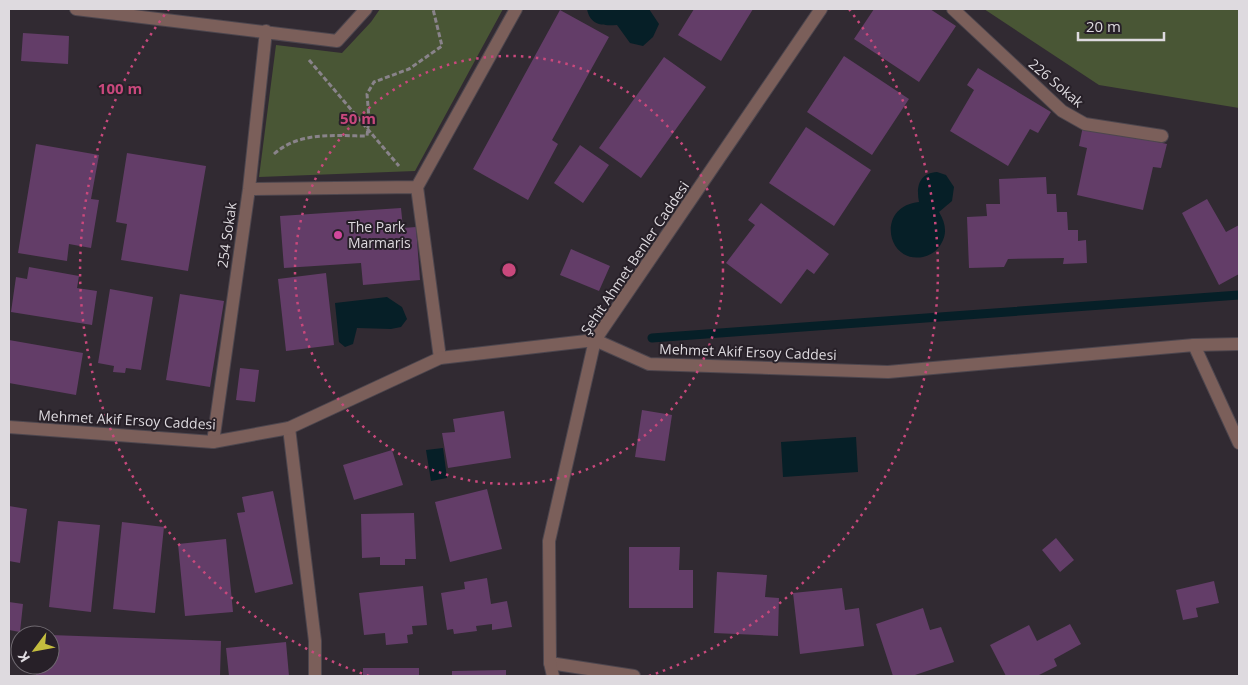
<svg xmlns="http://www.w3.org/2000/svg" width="1248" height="685" viewBox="0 0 1248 685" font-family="'Open Sans',sans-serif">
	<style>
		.green { fill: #495635 }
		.water { fill: #061f27 }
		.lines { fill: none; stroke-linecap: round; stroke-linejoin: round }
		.stream { stroke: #061f27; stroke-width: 9 }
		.building { fill: #633d68 }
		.service-casing { stroke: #4d464e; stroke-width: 14 }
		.minor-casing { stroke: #4d464e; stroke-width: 14 }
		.tertiary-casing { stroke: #4d464e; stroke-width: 14 }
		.path { stroke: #89838a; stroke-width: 3; stroke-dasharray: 5 2.5; stroke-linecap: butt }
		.service { stroke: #7b5f5a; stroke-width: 12 }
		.minor { stroke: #7b5f5a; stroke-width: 12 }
		.tertiary { stroke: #7b5f5a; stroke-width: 12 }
		.ring { fill: none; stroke: #c9487c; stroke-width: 2.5; stroke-dasharray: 2.5 5 }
		.hotel-dot { fill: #d1479c; stroke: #272028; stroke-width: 2 }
		.labels { text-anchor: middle; stroke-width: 4; stroke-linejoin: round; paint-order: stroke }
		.street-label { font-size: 14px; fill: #dedadf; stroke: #272028 }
		.poi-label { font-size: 14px; fill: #dedadf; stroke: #272028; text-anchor: start }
		.centre { fill: #c9487c; stroke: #272028; stroke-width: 2.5 }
		.ring-label { font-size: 15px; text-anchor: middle; font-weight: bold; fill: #c9487c; stroke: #272028; stroke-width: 4; stroke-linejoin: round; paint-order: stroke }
	</style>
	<rect width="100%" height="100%" fill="#312a32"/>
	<path class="green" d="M380 9H503L415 171 259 177 276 45 342 53 371 22Z
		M984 9H1239V108L1099 85Z"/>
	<path class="water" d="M587 9H649L659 24 653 37 643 46 630 43 617 25C602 26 590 25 587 9Z
		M937 172 946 175 954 187 952 201 939 212C945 222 948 233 941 244 937 251 931 255 923 257 886 264 876 206 919 202 916 187 919 173 937 172Z
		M387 297 402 307 407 319 401 327 391 329 357 328 353 344 345 347 339 342 335 303Z
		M856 437 858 472 783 477 781 442Z
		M443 448 447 478 431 481 426 450Z"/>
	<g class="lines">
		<path class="stream" d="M652 338 1239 295"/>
	</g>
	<path class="building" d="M694 9H753L721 61 678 35Z
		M874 9H930L956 26 919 82 854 39Z
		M560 10 609 37 552 140 558 144 528 200 473 169Z
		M23 33 69 36 68 64 21 61Z
		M844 56 909 99 872 155 807 112Z
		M664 57 706 87 641 178 599 148Z
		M978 68 1051 112 1038 133 1030 129 1008 166 950 131 974 90 967 85Z
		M1083 126 1167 144 1161 168 1153 167 1143 210 1077 195 1087 148 1079 146Z
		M806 127 871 170 834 226 769 183Z
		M36 144 99 155 91 199 99 200 91 248 69 244 67 261 18 253Z
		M580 145 609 165 583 203 554 183Z
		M127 153 206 166 188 271 121 260 127 224 116 222Z
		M1046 177 1047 194H1056L1057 212H1067L1068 230H1078V241L1086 240 1087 263 1063 264 1064 258 1008 259 1004 267 969 268 967 217 987 216 986 204H1000L999 179Z
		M1207 199 1226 232 1239 225V274L1219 285 1182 213Z
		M761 203 829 254 814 274 807 269 781 304 726 263 755 225 748 220Z
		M401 208 403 228 416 227 420 280 363 285 361 263 284 268 280 216Z
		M571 249 610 266 599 291 560 275Z
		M29 267 79 276 77 288 97 291 92 325 11 312 16 277 27 279Z
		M326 273 334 345 286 351 278 279Z
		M110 289 153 297 141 370 126 368 125 373 113 372 114 366 98 363Z
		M180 294 224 301 210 387 166 380Z
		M9 340 83 353 76 395 9 383Z
		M240 368 259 370 255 402 236 400Z
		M642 410 672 415 665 461 635 457Z
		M504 411 511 458 448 468 442 433 455 432 453 419Z
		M392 450 403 485 354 500 343 465Z
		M487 489 502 549 450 562 435 502Z
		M273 491 293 584 255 593 237 513 245 512 242 497Z
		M9 506 27 509 20 563 9 561Z
		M414 513 416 559H405V565H380V557L362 558 361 514Z
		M58 521 100 525 91 612 49 607Z
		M122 522 164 527 155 613 113 609Z
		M1056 538 1074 560 1060 572 1042 550Z
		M226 539 233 612 185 616 178 544Z
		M629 547H680L679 570H693V608H629Z
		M717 572 767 575 765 597 779 598 778 636 714 633Z
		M487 578 491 604 507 601 512 627 492 630V624L476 626 477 631 454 634 453 629 447 630 441 593 465 589 464 582Z
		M1214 581 1219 603 1196 608 1198 617 1183 620 1176 590Z
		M423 586 427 625 412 626 413 634 407 635 408 643 386 645 385 633 364 635 359 593Z
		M842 588 845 610 859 608 864 646 800 654 793 593Z
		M9 602 23 604 20 632 9 630Z
		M923 608 930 630 941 627 954 662 912 676H893L876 624Z
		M1070 624 1081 644 1054 659 1057 666 1037 676H1006L990 645 1029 625 1037 641Z
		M50 635 221 641 220 676H36L37 665H50Z
		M286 642 289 676H229L226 648Z
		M363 668H419V676H363Z
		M506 670V676H452V671Z"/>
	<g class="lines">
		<defs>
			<path id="service" d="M953 9 1062 111 1085 124 1162 136"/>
			<path id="minor" d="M76 9 337 41 366 9
				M417 187 516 9
				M249 189 417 187 440 358
				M1194 345 1239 443
				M289 428 315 641V676
				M213 442 249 189 266 31
				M550 663 634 676"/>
			<path id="tertiary" d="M9 427 213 442 289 428 440 358 595 340 649 364 888 372 1194 345 1239 344
				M553 676 550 663 549 541 595 340 821 9"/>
		</defs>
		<use href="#service" class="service-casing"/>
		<use href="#minor" class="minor-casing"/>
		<use href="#tertiary" class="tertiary-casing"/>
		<path class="path" d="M309 60 399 166
			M274 154C300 131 334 136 367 136L369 118 367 94 374 82 409 69 442 46 433 9"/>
		<use href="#service" class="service"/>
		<use href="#minor" class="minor"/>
		<use href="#tertiary" class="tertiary"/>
	</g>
	<g class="ring">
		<circle cx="509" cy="270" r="214"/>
		<path d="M369 676A429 429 0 0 1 169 9M849 9A429 429 0 0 1 649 676"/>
	</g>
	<circle class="hotel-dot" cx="338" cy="235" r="5"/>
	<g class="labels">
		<g class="street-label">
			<text transform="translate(1056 83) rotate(40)" y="5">226 Sokak</text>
			<text transform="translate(227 235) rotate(-82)" y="5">254 Sokak</text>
			<text transform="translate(635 258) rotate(-56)" y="5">Şehit Ahmet Benler Caddesi</text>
			<text transform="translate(748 352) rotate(2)" y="5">Mehmet Akif Ersoy Caddesi</text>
			<text transform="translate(127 420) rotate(3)" y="5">Mehmet Akif Ersoy Caddesi</text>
		</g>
		<g class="poi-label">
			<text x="348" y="232">The Park<tspan x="348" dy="16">Marmaris</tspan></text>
		</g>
	</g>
	<circle cx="509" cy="270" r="8" class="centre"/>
	<g class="ring-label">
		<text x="120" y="94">100 m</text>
		<text x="358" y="124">50 m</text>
	</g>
	<rect width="1248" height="685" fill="none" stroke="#dedadf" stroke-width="20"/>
	<g transform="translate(35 650) rotate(238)"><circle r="24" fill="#272028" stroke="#706a71"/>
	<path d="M0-4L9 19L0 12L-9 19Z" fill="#c4bd3e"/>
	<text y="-8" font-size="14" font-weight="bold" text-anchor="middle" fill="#dedadf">K</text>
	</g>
	<path d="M1078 32v8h86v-8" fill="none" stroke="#dedadf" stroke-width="2.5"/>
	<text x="1086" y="32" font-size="15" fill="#dedadf" stroke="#272028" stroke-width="4" paint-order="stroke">20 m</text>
</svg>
